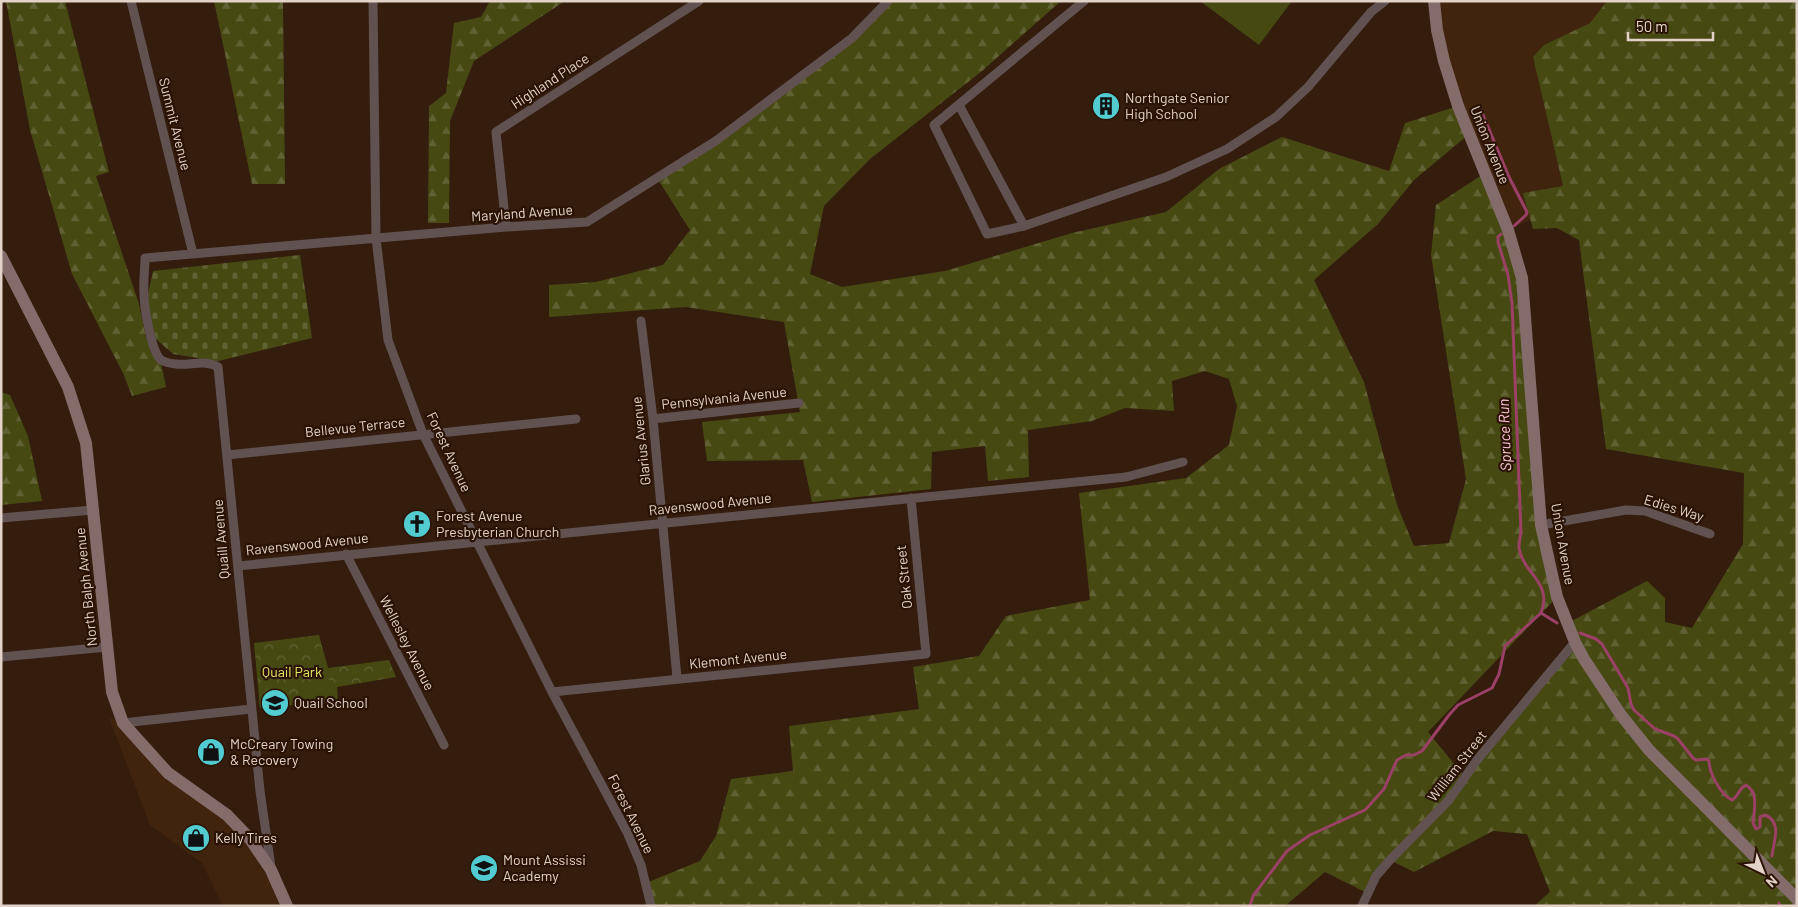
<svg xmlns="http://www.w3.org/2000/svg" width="1798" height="907" viewBox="0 0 1798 907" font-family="Barlow,sans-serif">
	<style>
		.built { fill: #41240e }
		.forest { fill: url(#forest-firs) }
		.cemetery { fill: url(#cemetery-stones) }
		.park { fill: url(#park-crowns) }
		.garden { fill: #474913 }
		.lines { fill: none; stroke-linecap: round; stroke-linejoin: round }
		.stream { stroke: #9b4066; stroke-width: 3 }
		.street { stroke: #615251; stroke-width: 9 }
		.secondary { stroke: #846c6a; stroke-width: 12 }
		.labels { text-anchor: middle; stroke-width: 4.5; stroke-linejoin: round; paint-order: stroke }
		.street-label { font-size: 14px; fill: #e2d2c8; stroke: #2a1304 }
		.poi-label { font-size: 14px; fill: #e2d2c8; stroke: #2a1304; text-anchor: start }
		.park-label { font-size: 14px; fill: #e4eb64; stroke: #2a1304 }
		.water-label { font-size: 15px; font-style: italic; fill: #fcc8d9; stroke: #2a1304 }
	</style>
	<defs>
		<pattern id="forest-firs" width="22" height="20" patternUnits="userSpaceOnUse" patternTransform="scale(1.25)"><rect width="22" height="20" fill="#474913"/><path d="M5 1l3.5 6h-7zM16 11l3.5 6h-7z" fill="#616234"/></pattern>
		<pattern id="cemetery-stones" width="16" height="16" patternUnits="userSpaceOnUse" patternTransform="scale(1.25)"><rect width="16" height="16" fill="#474913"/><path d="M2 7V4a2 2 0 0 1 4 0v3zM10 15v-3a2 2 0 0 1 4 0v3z" fill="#616234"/></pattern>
		<pattern id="park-crowns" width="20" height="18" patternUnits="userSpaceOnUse" patternTransform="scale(1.25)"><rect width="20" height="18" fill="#474913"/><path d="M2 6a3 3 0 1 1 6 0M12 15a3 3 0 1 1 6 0" fill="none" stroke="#616234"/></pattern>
	</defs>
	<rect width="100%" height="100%" fill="#341d0d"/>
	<path class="built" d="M1434 1H1607L1590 23 1544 45 1533 57 1563 187 1524 193 1531 220 1508 230 1468 135Z
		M109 718 123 723 168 773 227 815 287 906H223L202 863 150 825Z"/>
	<path class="forest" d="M6 1H65L109 172 96 176 139 304 146 338 160 358 166 387 132 396 123 373 72 274 30 130Z
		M214 1H283L285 184H252Z
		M490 1H565L474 61 450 121 449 223H428L429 106 446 93 454 23 481 17Z
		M888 1H1061L982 71 870 159 824 206 810 274 842 287 945 271 1072 233 1166 212 1219 169 1282 137 1389 171 1405 123 1458 106 1468 135 1414 180 1378 224 1314 280 1364 382 1397 505 1414 546 1449 543 1466 479 1431 255 1436 205 1485 173 1522 278 1541 525 1557 597 1428 732 1465 777 1575 642 1568 623 1647 581 1665 598V622L1692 628 1743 544 1744 473 1606 449 1579 240 1557 228 1533 229 1523 193 1563 186 1533 57 1544 45 1590 23 1607 1H1797V906H1534L1550 892 1527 834 1493 831 1414 872 1390 860 1367 893 1325 872 1285 906H651L646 883 700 861 716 836 731 779 793 771 789 726 919 709 913 667 979 656 1006 616 1090 600 1079 493 1186 478 1229 445 1237 406 1229 379 1205 371 1172 381 1174 411 1125 408 1092 421 1028 430 1029 477 988 481 985 446 932 452 931 489 812 502 803 460 707 461 702 422 800 412 784 322 686 307 549 317V285L596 282 663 265 690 230 657 178 852 38Z
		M1 392 10 395 28 436 42 501 1 505Z"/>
	<path class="cemetery" d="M300 255 312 338 206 364 198 358 173 354 156 339 149 315 148 294 153 271Z"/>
	<path class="park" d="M319 635 328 668 389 660 396 677 337 687 338 701 260 708 254 643Z"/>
	<path class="garden" d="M1200 1H1292L1259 45Z
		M329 678 331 693 301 698 299 683Z"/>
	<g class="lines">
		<path class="stream" d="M1481 110 1509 177 1527 212 1526 215 1514 226
			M1501 234 1498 237V242L1508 275 1512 303 1521 532C1520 537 1519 544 1519 548 1523 574 1553 582 1541 613L1557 623
			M1580 633 1596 639 1602 644 1628 688 1631 704 1634 710 1655 729 1674 736 1678 739 1693 758 1696 760 1707 759 1709 761C1709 773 1721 795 1732 800 1738 797 1739 788 1746 785 1759 792 1754 811 1753 823L1756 829 1760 827V817L1765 815C1783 822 1773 843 1772 856
			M1779 903 1780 906
			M1250 906 1253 896 1287 851 1310 835 1365 810 1384 789 1397 760 1406 755H1414L1422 751 1449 715 1458 705 1492 688 1499 674 1505 646 1541 613"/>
		<path class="street" d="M131 1 193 254
			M373 1 376 238 388 340 423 434 552 692 627 832 641 865 651 906
			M1084 1 934 125 987 234 1024 226 1166 177 1227 149 1276 117 1308 87 1371 12 1385 1
			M959 105 1024 226
			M506 227 496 132 699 1
			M641 321 653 419 677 678
			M653 419 799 403
			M227 455 576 419
			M1 518 93 510
			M1541 525 1626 510 1645 511 1710 534
			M346 554 444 745
			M238 566 1126 477 1183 462
			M1 657 107 647
			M552 692 926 654 911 498
			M123 723 251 709
			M271 867 260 791 218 367C206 359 189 366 176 364 172 364 164 362 161 360 151 351 144 307 144 293 143 281 145 270 145 258L506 227 587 222 717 140 852 38 888 1
			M1362 906 1376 876 1390 860 1449 800 1477 760 1575 642"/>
		<path class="secondary" d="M1434 1 1437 30 1444 61 1458 106 1508 230 1522 278 1541 525 1557 597 1575 642 1584 659 1621 715 1649 750 1797 899
			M1 256 68 387 86 443 112 692 123 723 168 773 227 815 250 839 271 870 287 906"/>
	</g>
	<defs>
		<symbol id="building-disc" viewBox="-11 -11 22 22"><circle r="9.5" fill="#52ccd1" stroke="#2a1304"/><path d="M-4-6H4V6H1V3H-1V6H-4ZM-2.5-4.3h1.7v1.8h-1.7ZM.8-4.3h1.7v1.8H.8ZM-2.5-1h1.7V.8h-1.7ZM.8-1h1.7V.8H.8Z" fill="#111"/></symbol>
		<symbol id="church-disc" viewBox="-11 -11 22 22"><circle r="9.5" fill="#52ccd1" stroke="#2a1304"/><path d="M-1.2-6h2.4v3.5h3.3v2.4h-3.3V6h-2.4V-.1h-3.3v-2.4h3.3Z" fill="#111"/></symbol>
		<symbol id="school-disc" viewBox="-11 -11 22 22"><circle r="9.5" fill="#52ccd1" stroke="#2a1304"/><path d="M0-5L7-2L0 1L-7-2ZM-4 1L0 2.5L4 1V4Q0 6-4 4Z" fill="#111"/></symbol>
		<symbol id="shop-disc" viewBox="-11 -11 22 22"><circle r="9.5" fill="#52ccd1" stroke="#2a1304"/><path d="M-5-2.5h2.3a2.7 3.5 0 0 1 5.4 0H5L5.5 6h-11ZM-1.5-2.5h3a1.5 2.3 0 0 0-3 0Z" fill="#111"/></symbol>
	</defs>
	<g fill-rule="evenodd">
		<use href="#building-disc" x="1090" y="90" width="32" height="32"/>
		<use href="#church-disc" x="401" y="508" width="32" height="32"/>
		<use href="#school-disc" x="259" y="687" width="32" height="32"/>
		<use href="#shop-disc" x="195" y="736" width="32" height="32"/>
		<use href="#shop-disc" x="180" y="822" width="32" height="32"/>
		<use href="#school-disc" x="468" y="852" width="32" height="32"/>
	</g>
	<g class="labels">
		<g class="street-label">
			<text transform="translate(550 81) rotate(-33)" y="5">Highland Place</text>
			<text transform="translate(175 124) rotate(76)" y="5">Summit Avenue</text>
			<text transform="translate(1490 145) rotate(68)" y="5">Union Avenue</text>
			<text transform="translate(522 213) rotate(-4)" y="5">Maryland Avenue</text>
			<text transform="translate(724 398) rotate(-6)" y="5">Pennsylvania Avenue</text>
			<text transform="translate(355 427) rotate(-6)" y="5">Bellevue Terrace</text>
			<text transform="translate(641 441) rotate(-96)" y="5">Glarius Avenue</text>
			<text transform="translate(449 452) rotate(65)" y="5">Forest Avenue</text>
			<text transform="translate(710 504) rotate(-6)" y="5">Ravenswood Avenue</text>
			<text transform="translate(1674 508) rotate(17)" y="5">Edies Way</text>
			<text transform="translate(221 539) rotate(-95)" y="5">Quaill Avenue</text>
			<text transform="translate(307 544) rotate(-6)" y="5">Ravenswood Avenue</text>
			<text transform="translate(1563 544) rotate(80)" y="5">Union Avenue</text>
			<text transform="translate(904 577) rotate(-96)" y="5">Oak Street</text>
			<text transform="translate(86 587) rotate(-96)" y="5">North Balph Avenue</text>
			<text transform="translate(407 643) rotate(63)" y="5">Wellesley Avenue</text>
			<text transform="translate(738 659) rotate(-6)" y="5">Klemont Avenue</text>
			<text transform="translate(1457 766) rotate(-52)" y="5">William Street</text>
			<text transform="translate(631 814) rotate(64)" y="5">Forest Avenue</text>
		</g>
		<g class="poi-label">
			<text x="1125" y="103">Northgate Senior<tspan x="1125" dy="16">High School</tspan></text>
			<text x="436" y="521">Forest Avenue<tspan x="436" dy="16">Presbyterian Church</tspan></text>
			<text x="294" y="708">Quail School</text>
			<text x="230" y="749">McCreary Towing<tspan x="230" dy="16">&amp; Recovery</tspan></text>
			<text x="215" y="843">Kelly Tires</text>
			<text x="503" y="865">Mount Assissi<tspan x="503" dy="16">Academy</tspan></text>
		</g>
		<g class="park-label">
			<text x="292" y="677">Quail Park</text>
		</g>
		<g class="water-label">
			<text transform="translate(1505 435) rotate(-92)" y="5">Spruce Run</text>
		</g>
	</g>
	<rect width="1798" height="907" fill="none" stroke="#e2d2c8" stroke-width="5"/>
	<g transform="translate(1763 872) rotate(137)" stroke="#2a1304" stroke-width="4" paint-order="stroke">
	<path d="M0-4L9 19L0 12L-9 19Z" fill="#e2d2c8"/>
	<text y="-8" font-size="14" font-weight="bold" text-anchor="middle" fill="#e2d2c8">N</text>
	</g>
	<path d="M1628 32v8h85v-8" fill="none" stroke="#e2d2c8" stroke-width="2.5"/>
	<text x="1636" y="32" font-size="15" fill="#e2d2c8" stroke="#2a1304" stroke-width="4" paint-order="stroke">50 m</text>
</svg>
